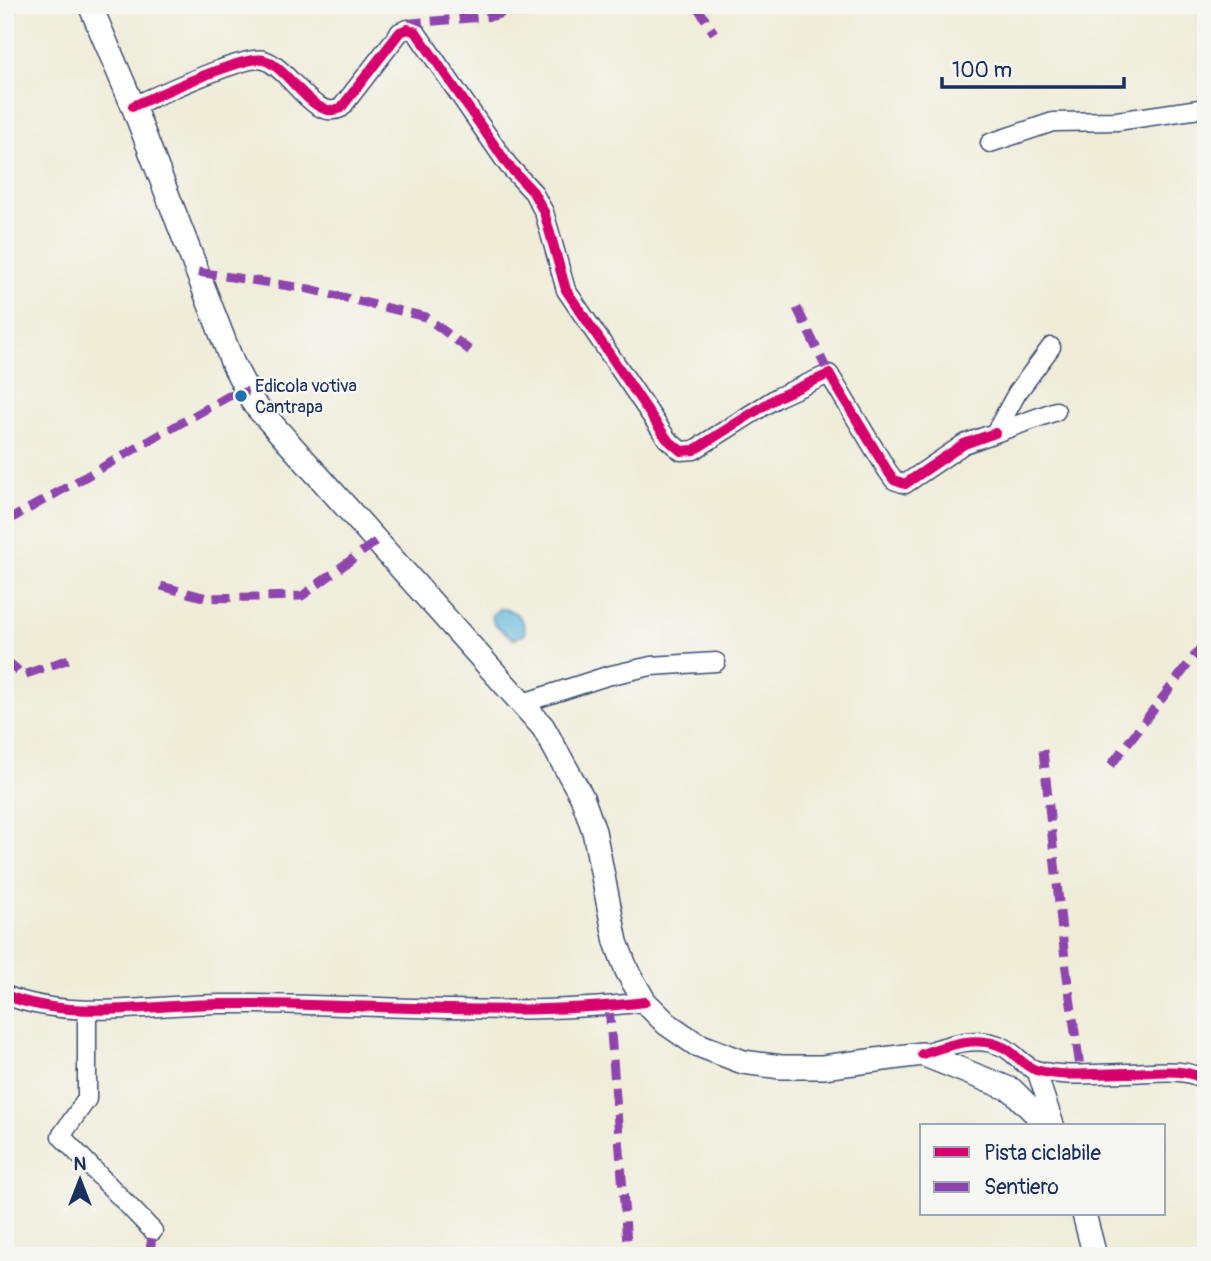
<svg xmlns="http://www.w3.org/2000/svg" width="1211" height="1261" viewBox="0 0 1211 1261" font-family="Pangolin,sans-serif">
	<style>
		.water { fill: #5bb6d8; stroke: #3b729b; stroke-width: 2 }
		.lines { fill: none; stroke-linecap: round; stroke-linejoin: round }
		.minor-casing { stroke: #3b4b70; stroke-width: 21 }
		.major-casing { stroke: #3b4b70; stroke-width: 26 }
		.minor { stroke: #fff; stroke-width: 18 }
		.major { stroke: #fff; stroke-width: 23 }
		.quiet { stroke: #8e44ad; stroke-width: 9; stroke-dasharray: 18 9; stroke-linecap: butt }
		.cycleway-casing { stroke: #f6f6f2; stroke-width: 15 }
		.cycleway { stroke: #d6006c; stroke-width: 10 }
		.poi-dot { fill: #1f6fb2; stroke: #f6f6f2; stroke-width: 2.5 }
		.labels { text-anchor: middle; stroke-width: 5; stroke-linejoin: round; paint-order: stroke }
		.poi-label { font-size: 18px; fill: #1b2f5e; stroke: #f6f6f2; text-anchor: start }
	</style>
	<rect width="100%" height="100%" fill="#f6f6f2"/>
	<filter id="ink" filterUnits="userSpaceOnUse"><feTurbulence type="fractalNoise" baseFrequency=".0143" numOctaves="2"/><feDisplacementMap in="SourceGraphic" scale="14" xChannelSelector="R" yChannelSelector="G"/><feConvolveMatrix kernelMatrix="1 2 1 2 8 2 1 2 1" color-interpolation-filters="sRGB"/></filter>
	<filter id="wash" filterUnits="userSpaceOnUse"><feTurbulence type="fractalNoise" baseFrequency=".00686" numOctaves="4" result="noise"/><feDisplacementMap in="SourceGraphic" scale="28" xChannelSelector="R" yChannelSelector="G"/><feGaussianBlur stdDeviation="1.57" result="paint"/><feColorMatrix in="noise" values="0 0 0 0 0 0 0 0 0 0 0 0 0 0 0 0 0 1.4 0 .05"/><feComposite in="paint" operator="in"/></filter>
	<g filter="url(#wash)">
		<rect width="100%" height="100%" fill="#efecd8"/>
		<path class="water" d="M499 609C514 608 526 619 525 634L514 639 494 624 492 615Z"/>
	</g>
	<g filter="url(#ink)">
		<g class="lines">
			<defs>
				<path id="minor" d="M133 106C157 96 245 54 264 60 290 68 313 122 341 108L400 32 408 29 416 32 508 165 533 192 544 212 566 290 667 439 681 451 694 450 778 397 829 374 887 470 894 480 905 484 964 444 995 433
					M990 143 1053 122 1117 121 1206 108
					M1051 347 1017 393 995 433 1056 411
					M523 703 607 676 651 666 716 662
					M5 995C73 1022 149 1004 221 1004 362 1002 504 1019 645 1002
					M87 1010V1099L61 1136 153 1231
					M922 1054C948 1045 978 1034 1005 1048 1016 1054 1023 1066 1036 1070 1063 1078 1099 1073 1127 1073 1151 1073 1186 1066 1206 1081
					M1036 1070 1055 1126"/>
				<path id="major" d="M90 5 133 106 233 364 254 404 543 727 582 797 594 831 616 942 627 971 645 1002 667 1024 696 1044 743 1062 781 1067H823L922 1054 1012 1090 1048 1126
					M1084 1214 1095 1256"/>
			</defs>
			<use href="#minor" class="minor-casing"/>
			<use href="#major" class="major-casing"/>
			<use href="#minor" class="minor"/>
			<use href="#major" class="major"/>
			<path class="quiet" d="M696 5 714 33
				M408 29 412 23 493 16 527 5
				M198 272 309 289 426 317 477 356
				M797 308 829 374
				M5 522 229 396 248 391
				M161 586 207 598 302 596 378 540
				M5 659 23 675 72 658
				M1043 750 1066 969 1081 1074
				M1111 765 1206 641
				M609 1006 628 1256
				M149 1256 153 1231"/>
			<defs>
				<path id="cycleway" d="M133 106C157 96 245 54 264 60 290 68 313 122 341 108L400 32 408 29 416 32 508 165 533 192 544 212 566 290 667 439 681 451 694 450 778 397 829 374 887 470 894 480 905 484 964 444 995 433
					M5 995C73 1022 149 1004 221 1004 362 1002 504 1019 645 1002
					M922 1054C948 1045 978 1034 1005 1048 1016 1054 1023 1066 1036 1070 1063 1078 1099 1073 1127 1073 1151 1073 1186 1066 1206 1081"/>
			</defs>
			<use href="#cycleway" class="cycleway-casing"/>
			<use href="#cycleway" class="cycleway"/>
		</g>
	</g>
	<circle class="poi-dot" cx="241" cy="396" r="7"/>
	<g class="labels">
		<g class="poi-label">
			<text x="255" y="392">Edicola votiva<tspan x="255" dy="21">Cantrapa</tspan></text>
		</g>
	</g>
	<rect width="1211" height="1261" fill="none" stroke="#f6f6f2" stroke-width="28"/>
	<rect x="920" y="1124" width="245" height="91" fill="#f6f6f2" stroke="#9ea6b7" stroke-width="2"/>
	<rect x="934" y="1147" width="35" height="10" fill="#d6006c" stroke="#9ea6b7" stroke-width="2"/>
	<text x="984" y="1160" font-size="21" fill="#1b2f5e">Pista ciclabile</text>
	<rect x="934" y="1182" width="35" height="10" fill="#8e44ad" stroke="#9ea6b7" stroke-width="2"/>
	<text x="984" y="1194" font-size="21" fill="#1b2f5e">Sentiero</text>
	<g transform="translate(80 1180)" stroke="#f6f6f2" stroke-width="5" paint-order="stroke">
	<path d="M0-5L12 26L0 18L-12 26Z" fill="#1b2f5e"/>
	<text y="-10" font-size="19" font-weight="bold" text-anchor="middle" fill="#1b2f5e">N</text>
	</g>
	<path d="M942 77v10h182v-10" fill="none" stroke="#1b2f5e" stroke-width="3.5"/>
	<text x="952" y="77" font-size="21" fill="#1b2f5e" stroke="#f6f6f2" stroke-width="5" paint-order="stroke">100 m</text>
</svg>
